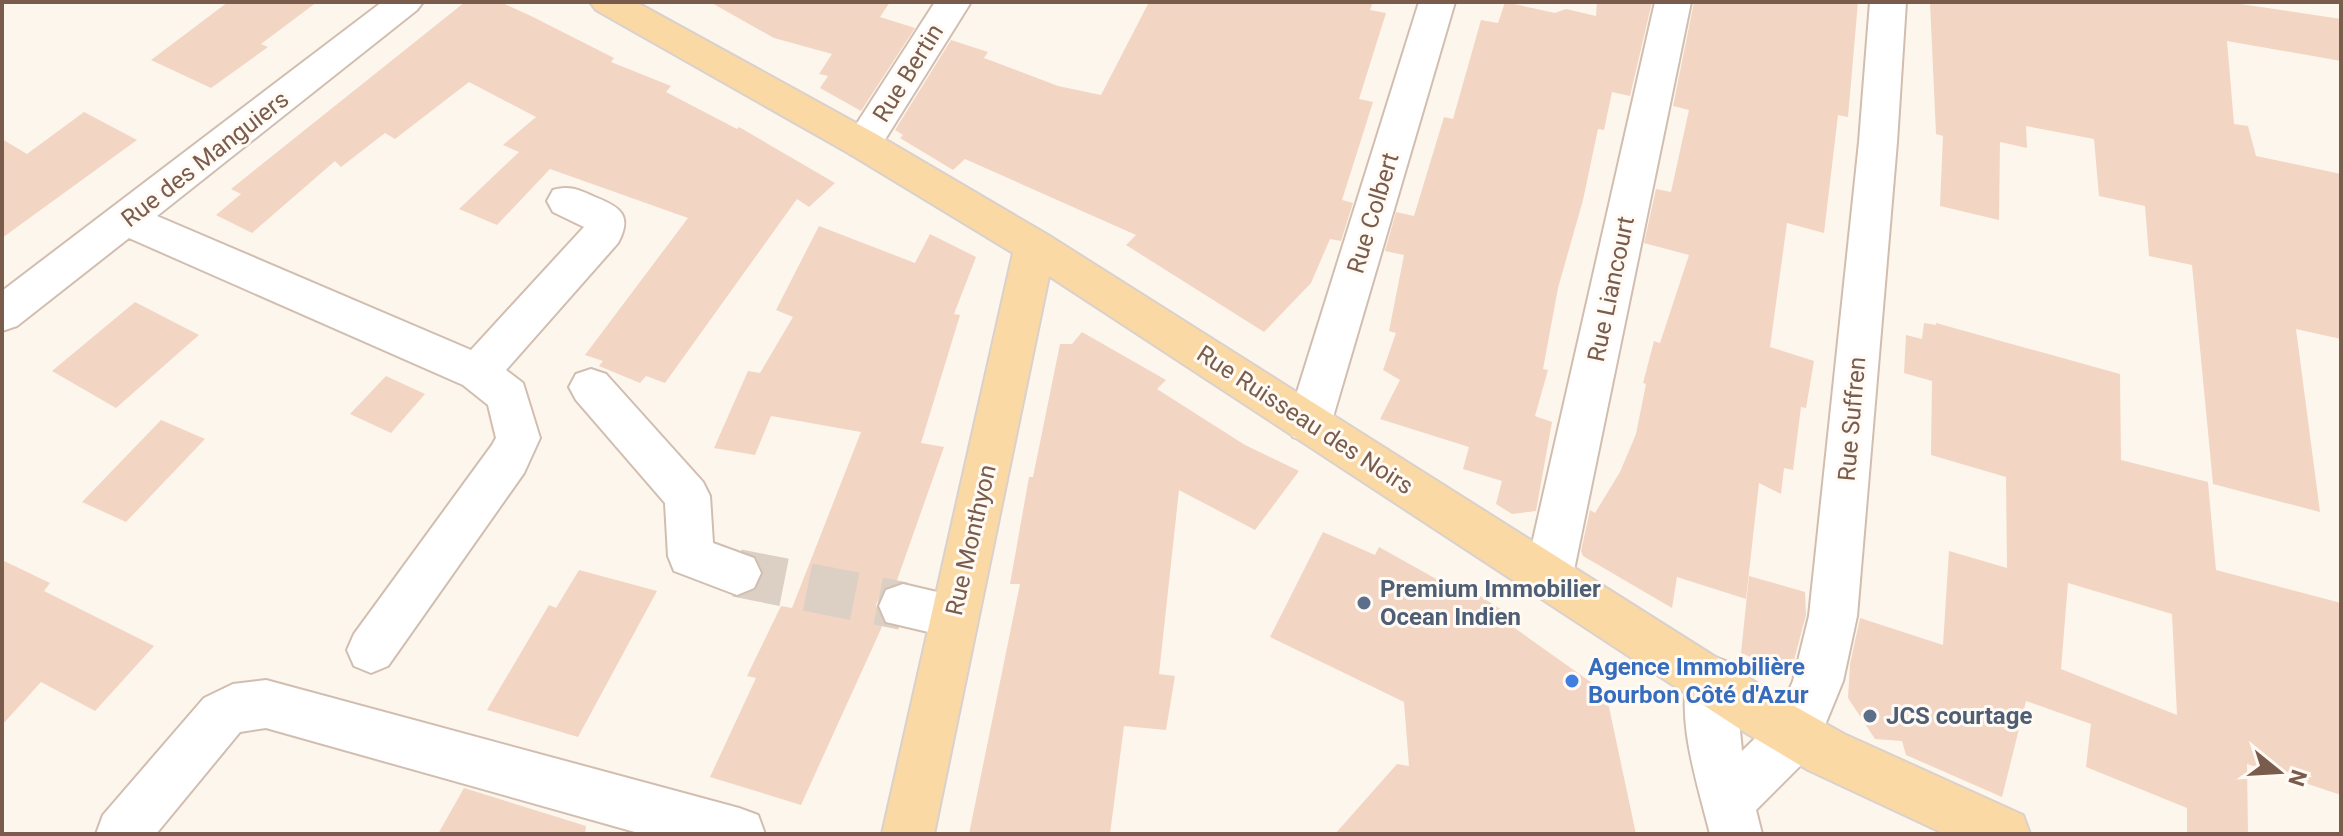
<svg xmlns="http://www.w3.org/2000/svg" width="2343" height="836" viewBox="0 0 2343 836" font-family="Roboto,sans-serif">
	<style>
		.building { fill: #f3d5c3; fill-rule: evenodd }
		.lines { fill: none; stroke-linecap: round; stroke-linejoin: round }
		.minor-tunnel { stroke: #dcd0c4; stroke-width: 48; stroke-dasharray: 48 24; stroke-linecap: butt }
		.minor-casing { stroke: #d1beb0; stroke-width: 4 }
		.major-casing { stroke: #dad1cd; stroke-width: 4 }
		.minor { fill: #fff; fill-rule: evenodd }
		.major { fill: #fbd9a5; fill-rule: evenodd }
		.service-dot { fill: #5c6f8a; stroke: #fffaf3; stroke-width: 3 }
		.shop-dot { fill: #3f7fe0; stroke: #fffaf3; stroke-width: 3 }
		.labels { text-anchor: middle; stroke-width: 6; stroke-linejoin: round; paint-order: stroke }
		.street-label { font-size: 24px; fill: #7a5c4d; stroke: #fffaf3 }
		.service-label { font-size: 24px; font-weight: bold; fill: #4e5e75; stroke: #fffaf3; text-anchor: start }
		.shop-label { font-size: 24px; font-weight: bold; fill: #366cbe; stroke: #fffaf3; text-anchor: start }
	</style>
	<rect width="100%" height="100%" fill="#fdf6ec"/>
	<path class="building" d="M228 2H317L261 44 268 47 211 88 151 60Z
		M465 2H500L531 16 614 58 611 62 671 86 666 92 737 129 739 127 835 183 809 207 797 199 665 383 646 376 640 383 599 366 603 361 585 355 688 218 550 169 497 225 459 209 519 152 503 145 536 117 469 82 395 139 385 133 341 167 335 161 252 233 216 215 241 194 231 189Z
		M710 2H890L880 17 915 28 861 111 820 88 828 76 819 74 832 54 774 38Z
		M1149 2H1373L1370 10 1386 13 1359 99 1373 102 1342 200 1353 203 1341 241 1330 239 1311 283 1264 332 1126 245 1136 235 965 159 953 170 900 138 903 135 895 130 951 40 988 52 984 58 1058 86 1101 95Z
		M1505 2 1555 13 1566 9 1596 16 1597 2H1652L1630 96 1612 92 1604 130 1598 129 1583 200 1558 288 1543 369 1548 370 1535 416 1552 422 1536 511 1512 514 1496 504 1502 481 1463 469 1469 447 1380 419 1400 380 1383 370 1396 333 1389 331 1404 255 1385 251 1396 212 1414 216 1444 117 1453 119 1481 20 1498 23Z
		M1694 2H1858L1848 117 1838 115 1824 233 1787 223 1770 347 1814 361 1806 408 1801 407 1793 470 1784 468 1781 494 1759 483 1746 599 1677 577 1672 608 1583 556 1581 551 1590 510 1595 513 1620 472 1636 434 1646 384 1643 383 1654 341 1660 343 1689 255 1644 243 1656 189 1671 192 1689 110 1673 106Z
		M1930 2H2227L2341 19V61L2227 41 2234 124 2248 126 2256 156 2341 174V339L2296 329 2320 512 2213 484 2192 265 2149 256 2145 206 2099 196 2094 139 2026 126 2027 148 2000 142 1999 220 1940 206 1943 136 1936 134Z
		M84 112 137 140 2 238V139L27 154Z
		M819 226 915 263 930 234 976 257 954 314 960 315 921 443 944 447 896 583 883 589 876 605 883 622 881 629 801 805 710 777 756 678 747 676 781 606 792 608 861 432 771 416 755 455 714 448 748 371 760 373 793 317 776 310Z
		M135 302 199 335 116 408 52 371Z
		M1924 323 1936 325V323L2120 374 2121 460 2208 482 2216 570 2341 603V795L2247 764 2248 834H2187V808L2086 767 2091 724 2026 701 2002 797 1906 755 1902 741 1875 739 1848 698 1850 664 1860 618 1943 645 1949 551 2007 568 2006 477 1931 455 1932 381 1904 373 1906 335 1922 339ZM2068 583 2172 614 2177 715 2061 669Z
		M1082 332 1166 380 1157 389 1245 445 1299 471 1255 530 1179 490 1159 674 1175 676 1166 730 1124 726 1110 834H969L1020 584H1010L1029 477H1033L1060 344H1072Z
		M386 376 425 394 391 433 350 414Z
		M161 420 205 439 126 522 82 502Z
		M1323 532 1375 555 1379 547 1456 590 1461 584 1505 612 1502 619 1606 693 1636 834H1335L1397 764 1409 766 1404 702 1270 637Z
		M2 560 50 583 44 591 154 646 95 711 41 682 2 725Z
		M579 570 657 591 578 737 487 710 549 605 556 608Z
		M1749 576 1805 592 1806 615 1793 664 1774 667 1741 653Z
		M464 788 586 826 585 834H438Z"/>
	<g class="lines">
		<path class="minor-tunnel" d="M737 573 903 606"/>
		<defs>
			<path id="minor" d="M382 2H423L417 10 157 216 471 350 584 227 553 212 547 201 553 190C570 185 580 190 595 197 620 207 633 215 618 243L506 370 523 383 540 438 524 473 388 666 371 673 354 666 347 650 354 634 492 445 496 438 488 405 463 385 129 238 17 326 2 331V291Z
				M935 2H971L876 154 863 158 850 154 844 144 850 134Z
				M1419 2H1455L1331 424 1325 437 1309 443 1293 437 1287 424Z
				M1655 2H1691L1573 575 1566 590 1549 597 1532 590 1525 575Z
				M1870 2H1906L1897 142 1857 616 1843 681 1814 752 1756 810 1762 834H1710C1698 785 1672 710 1692 662L1710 655 1728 662 1735 679 1742 751 1778 716 1793 681 1809 616 1859 142Z
				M591 369 606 374 703 482 710 496 713 543 754 558 761 573 754 588 737 595 674 571 668 556 665 503 576 400 569 387 576 374Z
				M903 584 971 600 978 616 971 632 954 638 886 622 879 606 886 590Z
				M266 680 739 808 758 815 765 834H642L266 728 240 732 156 834H96L103 815 204 698 233 684Z"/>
			<path id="major" d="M590 2H636L876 134 1048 235 1782 699 1844 734 2023 815 2030 834H1945L1808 770 1746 733 1049 276 934 834H882L1013 253 850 154 596 10Z"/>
		</defs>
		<use href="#minor" class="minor-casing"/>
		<use href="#major" class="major-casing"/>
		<use href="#minor" class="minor"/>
		<use href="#major" class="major"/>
	</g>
	<g class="service-dot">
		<circle cx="1364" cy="603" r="8"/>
		<circle cx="1870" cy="716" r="8"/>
	</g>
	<circle class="shop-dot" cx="1572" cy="681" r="8"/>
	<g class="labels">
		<g class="street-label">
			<text transform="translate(908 73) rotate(-58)" y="8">Rue Bertin</text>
			<text transform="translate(205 159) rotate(-38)" y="8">Rue des Manguiers</text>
			<text transform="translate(1373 213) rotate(-73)" y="8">Rue Colbert</text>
			<text transform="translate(1611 289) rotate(-78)" y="8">Rue Liancourt</text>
			<text transform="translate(1852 419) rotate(-85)" y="8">Rue Suffren</text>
			<text transform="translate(1305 420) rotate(33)" y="8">Rue Ruisseau des Noirs</text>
			<text transform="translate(971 540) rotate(-77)" y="8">Rue Monthyon</text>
		</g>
		<g class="service-label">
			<text x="1380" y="597">Premium Immobilier<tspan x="1380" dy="28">Ocean Indien</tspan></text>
			<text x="1886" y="724">JCS courtage</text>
		</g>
		<g class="shop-label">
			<text x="1588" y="675">Agence Immobilière<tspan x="1588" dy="28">Bourbon Côté d'Azur</tspan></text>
		</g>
	</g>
	<rect width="2343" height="836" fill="none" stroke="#7a5c4d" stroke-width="8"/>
	<g transform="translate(2279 772) rotate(108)" stroke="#fffaf3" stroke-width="6" paint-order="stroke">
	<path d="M0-6L14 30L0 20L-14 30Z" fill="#7a5c4d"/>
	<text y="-12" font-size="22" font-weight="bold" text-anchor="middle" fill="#7a5c4d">N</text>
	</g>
</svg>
